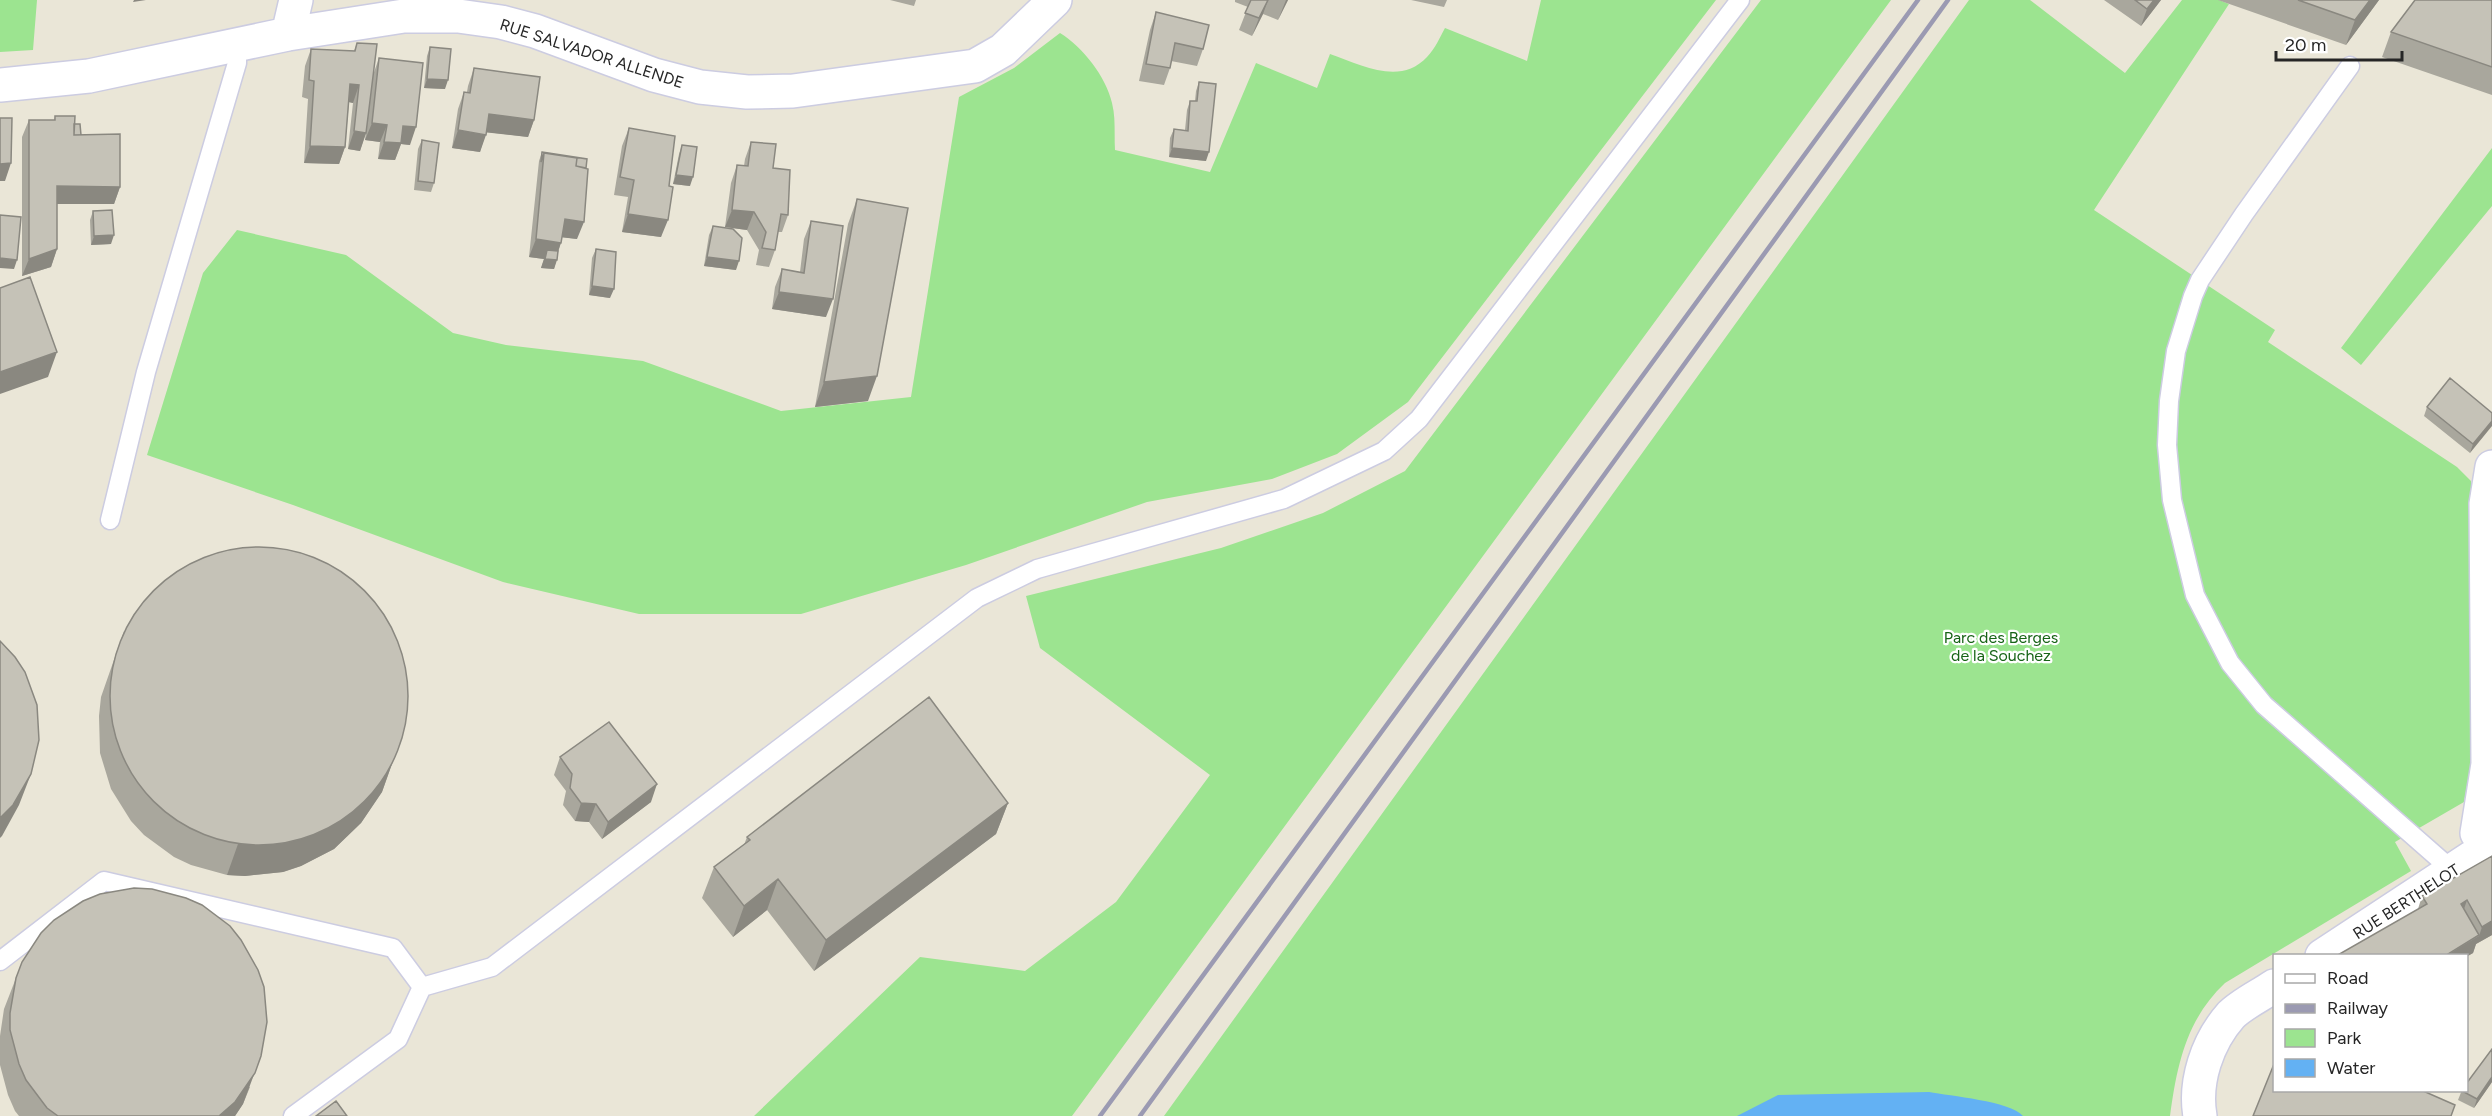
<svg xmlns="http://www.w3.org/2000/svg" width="2492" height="1116" viewBox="0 0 2492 1116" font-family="Figtree,sans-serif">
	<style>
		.green { fill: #9ce490 }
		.water { fill: #63b1f3 }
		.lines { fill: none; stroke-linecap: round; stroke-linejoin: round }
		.lane-casing { stroke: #cccce1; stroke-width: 21 }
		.street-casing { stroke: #cccce1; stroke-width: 36 }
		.lane { stroke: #fff; stroke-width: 18 }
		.street { stroke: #fff; stroke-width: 33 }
		.rail { stroke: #9b9ab2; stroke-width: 4.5 }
		.wall { fill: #a9a79d }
		.shaded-wall { fill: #8a8880 }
		.building { fill: #c5c2b7; stroke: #8a8880; stroke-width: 1.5 }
		.labels { text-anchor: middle; stroke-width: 4.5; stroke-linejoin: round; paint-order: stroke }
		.street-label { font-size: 16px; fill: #262626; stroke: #fff }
		.park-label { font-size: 16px; fill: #176416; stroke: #fff }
	</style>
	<rect width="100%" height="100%" fill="#eae6d7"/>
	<path class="green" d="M0 0H37L33 50 0 52Z
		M1541 0H1716L1408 402 1337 454 1272 479 1147 502 966 565 801 614H639L503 582 293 505 147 455 203 273 237 230 346 255 453 333 506 345 643 361 781 411 911 397 959 97 1014 68 1060 33C1083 47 1106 77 1112 103 1116 118 1114 135 1115 150L1210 172 1256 63 1317 88 1330 54C1362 65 1400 86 1427 57 1435 49 1440 37 1445 28L1527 61Z
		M1761 0H1891L1072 1116H754L920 957 1025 971 1116 902 1210 775 1040 648 1026 596 1221 548 1323 513 1405 471Z
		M1969 0H2030L2125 73 2182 0H2219L2229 4 2094 210 2275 330 2268 342 2457 467 2471 481 2472 758 2464 802 2395 842 2411 871 2225 983C2186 1020 2177 1065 2170 1116H1164Z
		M2492 148V206L2361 365 2341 348Z"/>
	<path class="water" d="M1929 1092C1950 1096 2010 1101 2023 1116H1737L1778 1095Z"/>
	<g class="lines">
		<defs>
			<path id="lane" d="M2350 66 2244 214 2200 280 2193 296 2176 351 2169 401 2167 445 2172 500 2195 595 2230 663 2264 705 2452 870
				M110 520 146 372 237 63V45
				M0 961 104 881 393 948 422 987
				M293 1116 398 1039 422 987 492 967 977 598 1037 569 1284 499 1384 451 1419 419 1740 0"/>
			<path id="street" d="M288 34 296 0
				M0 85 89 76 288 34 404 16H458L501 22 535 31 654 75 700 87 747 92 793 91 975 66 1003 50 1055 0
				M2491 851 2477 833 2488 764 2486 504 2492 467
				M2322 956 2471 858 2492 850
				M2200 1116C2194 1082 2207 1042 2231 1015 2242 1004 2261 995 2274 986"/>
		</defs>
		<use href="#lane" class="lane-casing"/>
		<use href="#street" class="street-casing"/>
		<use href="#lane" class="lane"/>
		<use href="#street" class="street"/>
		<path class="rail" d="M1100 1116 1918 0
			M1140 1116 1948 0"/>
	</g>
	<path class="wall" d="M890 0H916L914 6Z
		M1235 0H1288L1278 20 1263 14 1252 36 1239 30 1248 7 1235 2Z
		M1411 0H1447L1444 7Z
		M2104 0H2161L2141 26Z
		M2218 0H2379L2346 45Z
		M2492 0V95L2382 57 2391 32Z
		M1156 12 1203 49 1197 66 1171 61 1170 68 1164 85 1139 81 1150 30Z
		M357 43 373 75 379 58 410 145 401 144 395 160 378 159 380 142 365 140 371 92 366 133 360 151 348 149 353 103 349 102 345 147 339 164 304 163 308 99 302 97 305 66 311 49 354 51Z
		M430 47 445 89 424 88 427 56Z
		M474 68 534 120 528 137 486 132 480 152 452 148 458 109 464 92H467L468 86Z
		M1199 82 1206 161 1169 157 1170 138 1174 129 1185 130 1187 110 1190 101H1195L1196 91Z
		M55 116 74 124 81 135 120 187 114 204H57V249L51 267 22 276V137L29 120H54Z
		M629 128 669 186 661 237 622 232 628 197 614 195 622 146Z
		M422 140 434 183 431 192 414 190 418 149Z
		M751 142 773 168 788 215 782 232H778L775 250 769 267 756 265 759 250 747 230 725 227 731 183 737 165 744 166 745 159Z
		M682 145 690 186 673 184 679 154Z
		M542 152 577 239 562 237 554 269 541 268 544 259 529 257 539 161Z
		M857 199 868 401 815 407 848 224Z
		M93 211 111 244 91 245 90 220Z
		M811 221 826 317 772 309 775 287 782 269 800 272 804 239Z
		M713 226 736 270 704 266 709 235Z
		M596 249 610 298 589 295 592 258Z
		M2427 407 2492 413 2470 453 2424 416Z
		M124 631 393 761 382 792 361 823 334 849 301 866 283 872 245 876 227 875 191 865 174 857 144 835 131 821 111 789 100 753 99 716 101 697Z
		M560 757 651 802 602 839 589 822 575 821 563 805 566 791 554 775Z
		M1008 803 996 834 814 971 767 910 733 937 702 898 714 867 744 845 747 837Z
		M2492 856V935L2476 944 2473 953 2466 957V956L2418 909 2422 896Z
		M16 978 250 1087 243 1104 235 1116H19L15 1111 8 1095 0 1065V1036L4 1009Z
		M2492 1082 2474 1108 2458 1100 2462 1090Z"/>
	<path class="shaded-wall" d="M134 0H146L133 2Z
		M1268 0 1263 14 1252 36 1259 18Z
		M1286 0H1288L1278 20Z
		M2154 0H2161L2141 26 2147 9Z
		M2370 0H2379L2346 45 2355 20Z
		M427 79 448 80 445 89 424 88Z
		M350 84 359 85 353 103 344 101Z
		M489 114 534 120 528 137 483 132Z
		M372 123 387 125 380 142 365 140Z
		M403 126 416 127 410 145 401 144 395 160 378 159 384 142Z
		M458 130 486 135 480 152 452 148Z
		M354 131 366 133 360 151 348 149Z
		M310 146 345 147 339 164 304 163Z
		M1172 148 1209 152 1206 161 1169 157Z
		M11 163 5 181H0V164Z
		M676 175 693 177 690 186 673 184Z
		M57 186 120 187 114 204H51Z
		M732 210 754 212 747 230 725 227Z
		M628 214 668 220 661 237 622 232Z
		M565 219 584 222 577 239 559 237Z
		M114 235 111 244 91 245 94 236Z
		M536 239 561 243 555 260H557L554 269 541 268 547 250 544 259 529 257Z
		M57 249 51 267 22 276 29 259Z
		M707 257 739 261 736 270 704 266Z
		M0 258 17 260 14 269 0 268Z
		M592 286 614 289 610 298 589 295Z
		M779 292 833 299 826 317 772 309Z
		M57 352 48 377 0 394V372Z
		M877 376 868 401 815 407 824 382Z
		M2492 421V426L2470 453 2473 444Z
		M393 761 382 792 361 823 334 849 301 866 283 872 245 876 227 875 238 844Z
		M31 774 19 805 2 836 0 838V818Z
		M657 784 651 802 602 839 608 822Z
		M581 803 596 804 589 822 575 821Z
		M1008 803 996 834 814 971 826 940Z
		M778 879 767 910 733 937 744 906Z
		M2467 900 2461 918V904Z
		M2492 921V935L2476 944 2473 953 2466 957V956H2445L2479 936 2482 927Z
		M261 1056 243 1104 235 1116H219Z
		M2492 1077V1082L2474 1108 2477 1099Z"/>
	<path class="building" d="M1251 0H1268L1259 18 1245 13Z
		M2135 0H2154L2147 9Z
		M2298 0H2370L2355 20Z
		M2415 0H2492V67L2391 32Z
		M1156 12 1209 25 1203 49 1175 43 1170 68 1146 64Z
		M357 43 377 44 366 133 354 131 359 85 350 84 345 147 310 146 314 81 309 80 311 49 355 51Z
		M430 47 451 49 448 80 427 79Z
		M379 58 423 63 416 127 403 126 401 143 384 142 387 125 372 123Z
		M474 68 540 77 534 120 489 114 486 135 458 130 464 92 470 93Z
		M1199 82 1216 84 1209 152 1172 148 1174 129 1188 131 1190 101H1197Z
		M55 116H75L74 135 120 134V187L57 186V249L29 259V120H55Z
		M0 118H12L11 163 0 164Z
		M74 124H80L81 135H74Z
		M629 128 675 136 669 186 673 187 668 220 628 214 634 180 620 177Z
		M422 140 439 143 434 183 418 181Z
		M751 142 776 144 773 168 790 170 788 215 781 214 775 250 762 248 766 232 754 212 732 210 737 165 748 166Z
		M682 145 697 147 693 177 676 175Z
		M542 152 587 159 586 168 576 166 577 158 544 153 541 162Z
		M544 153 577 158 576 166 588 169 584 222 565 219 561 243 536 239Z
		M857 199 908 208 877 376 824 382Z
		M112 210 114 235 94 236 93 211Z
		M0 215 21 217 17 260 0 258Z
		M811 221 843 226 833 299 779 292 782 269 804 273Z
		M713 226 733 229 742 238 739 261 707 257Z
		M596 249 616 252 614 289 592 286Z
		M547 250 558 251 557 260 545 259Z
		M30 277 57 352 0 372V288Z
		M2450 378 2492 413V421L2473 444 2427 407Z
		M110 696a149 149 0 1 1 298 0a149 149 0 1 1-298 0Z
		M0 641 15 657 25 672 37 705 39 740 31 774 13 805 0 818Z
		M929 697 1008 803 826 940 778 879 744 906 714 867 750 840 747 837Z
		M609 722 657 784 608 822 596 804 581 803 570 788 572 774 560 757Z
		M2492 856V921L2482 927 2467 900 2461 904 2479 935 2445 956H2336L2427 904 2422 896Z
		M134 888 152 889 186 898 202 905 230 926 241 940 258 970 264 987 267 1022 261 1056 255 1073 235 1102 219 1116H58L47 1108 26 1080 19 1064 10 1030V1013L16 978 22 962 41 933 54 920 83 901 100 894Z
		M2492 1049V1077L2477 1099 2462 1091 2466 1090V1084Z
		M2274 1064V1090H2421L2455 1105 2451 1116H2253Z
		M336 1101 347 1116H316Z"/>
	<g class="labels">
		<g class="street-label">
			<text transform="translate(592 53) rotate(18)" y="6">RUE SALVADOR ALLENDE</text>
			<text transform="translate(2406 901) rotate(-33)" y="6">RUE BERTHELOT</text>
		</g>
		<g class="park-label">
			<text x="2001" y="643">Parc des Berges<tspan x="2001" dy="18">de la Souchez</tspan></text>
		</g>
	</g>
	<rect x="2273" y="954" width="195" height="138" fill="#ffffff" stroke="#a8a8a8" stroke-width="1.5"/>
	<rect x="2285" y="974" width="30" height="9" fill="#ffffff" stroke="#a8a8a8" stroke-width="1.5"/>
	<text x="2327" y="984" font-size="18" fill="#262626">Road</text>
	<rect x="2285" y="1004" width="30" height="9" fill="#9b9ab2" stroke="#a8a8a8" stroke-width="1.5"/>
	<text x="2327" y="1014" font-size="18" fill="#262626">Railway</text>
	<rect x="2285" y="1029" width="30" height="18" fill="#9ce490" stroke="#a8a8a8" stroke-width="1.5"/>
	<text x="2327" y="1044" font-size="18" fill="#262626">Park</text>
	<rect x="2285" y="1059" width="30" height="18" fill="#63b1f3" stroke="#a8a8a8" stroke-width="1.5"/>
	<text x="2327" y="1074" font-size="18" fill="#262626">Water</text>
	<path d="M2276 51v9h126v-9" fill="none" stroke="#262626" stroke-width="3"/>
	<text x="2285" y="51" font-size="18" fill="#262626" stroke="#ffffff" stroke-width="4.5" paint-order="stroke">20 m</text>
</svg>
